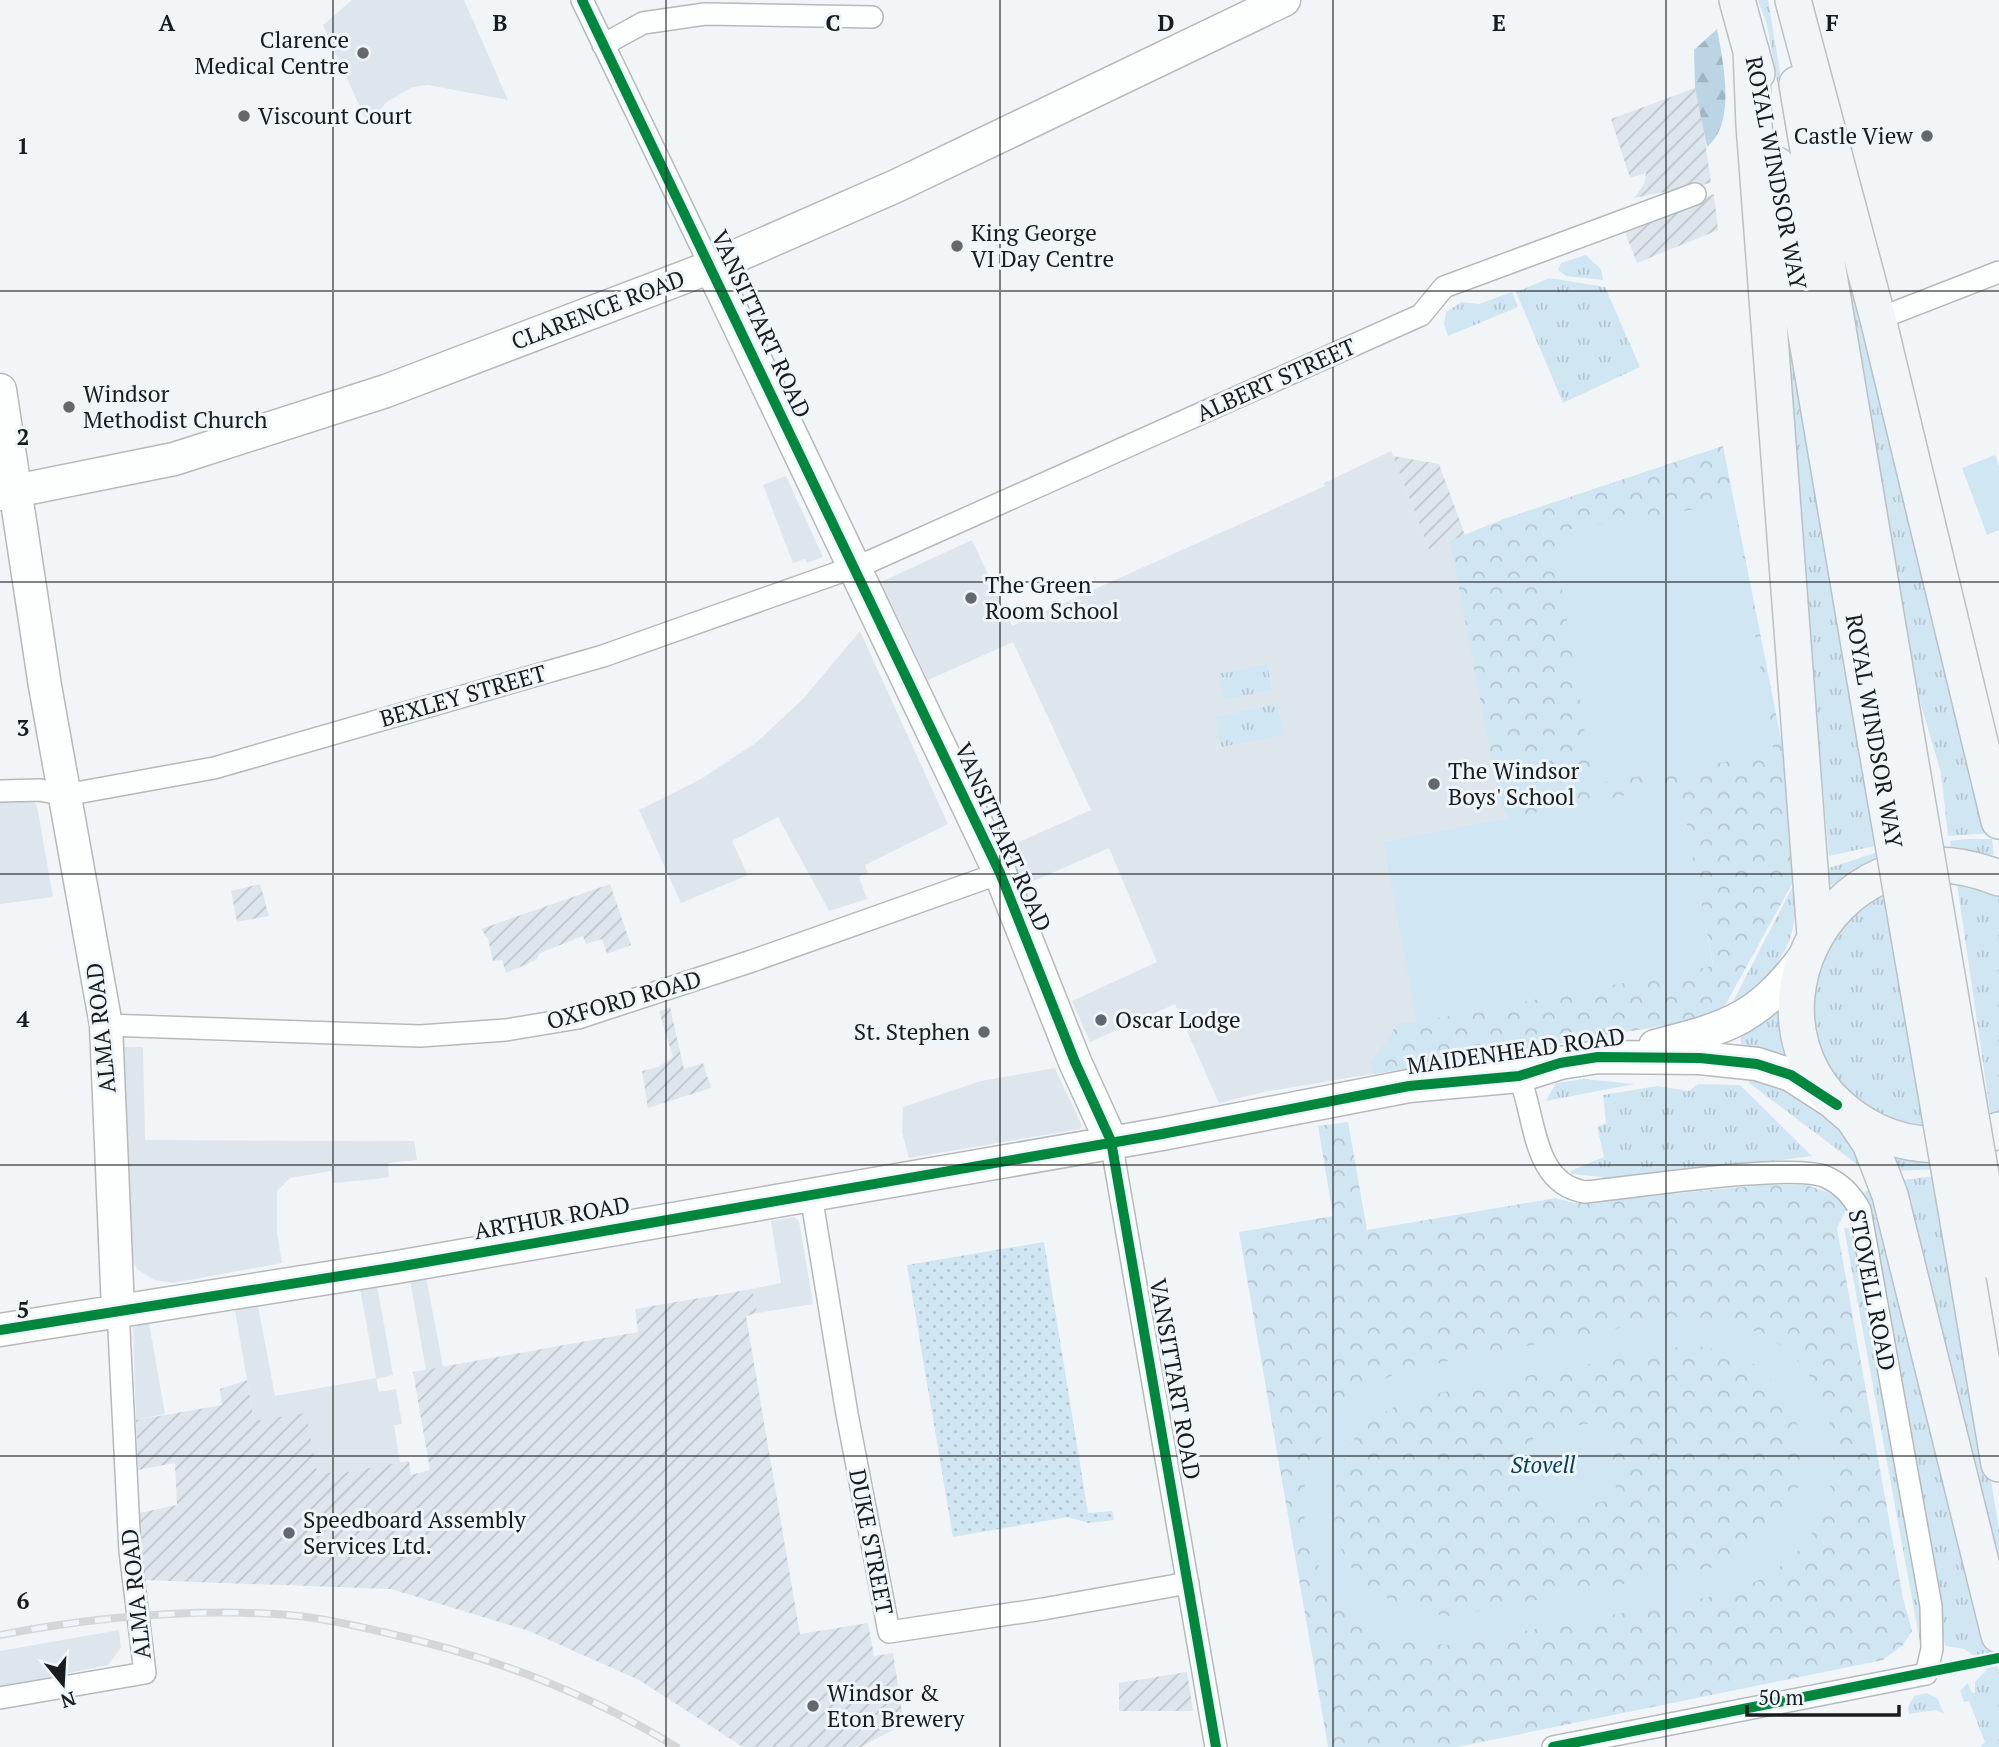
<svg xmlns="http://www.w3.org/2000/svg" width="1999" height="1747" viewBox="0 0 1999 1747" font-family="'PT Serif',serif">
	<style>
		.built { fill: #dde6ec }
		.industrial { fill: url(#industrial-furrows) }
		.grass { fill: url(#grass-tufts) }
		.forest { fill: url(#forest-firs) }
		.park { fill: url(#park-crowns) }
		.garden { fill: url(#garden-dots) }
		.pitch { fill: #d1e6f3; fill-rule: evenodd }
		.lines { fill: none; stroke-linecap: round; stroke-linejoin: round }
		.street-casing { stroke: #b6b9bb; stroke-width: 24 }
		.secondary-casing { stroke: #b6b9bb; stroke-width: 35 }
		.primary-casing { stroke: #b9c1c6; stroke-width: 38 }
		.street { stroke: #fdfefe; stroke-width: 21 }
		.secondary { stroke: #fdfefe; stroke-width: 32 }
		.primary { stroke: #f1f5f8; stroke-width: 35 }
		.rail-casing { stroke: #d5d6d8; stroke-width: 8 }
		.rail { stroke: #eff6fb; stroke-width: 5; stroke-dasharray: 16; stroke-linecap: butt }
		.primary-bridge-casing { stroke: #b9c1c6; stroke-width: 38; stroke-linecap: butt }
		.primary-bridge { stroke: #f1f5f8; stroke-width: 35 }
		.cycleway-casing { stroke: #eff6fb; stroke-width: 15 }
		.cycleway { stroke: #00873e; stroke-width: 10 }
		.grid { fill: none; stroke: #191c1e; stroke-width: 2; stroke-opacity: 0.55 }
		.poi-dot { fill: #65686a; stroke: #eff6fb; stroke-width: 2.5 }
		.labels { text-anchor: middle; stroke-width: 6; stroke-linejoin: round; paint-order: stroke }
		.poi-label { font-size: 23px; fill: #191c1e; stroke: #eff6fb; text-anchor: start }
		.street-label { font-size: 23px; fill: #191c1e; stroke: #eff6fb }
		.park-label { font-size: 23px; font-style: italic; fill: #05415b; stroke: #eff6fb }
		.grid-label { font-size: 23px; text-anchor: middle; font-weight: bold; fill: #191c1e; stroke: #eff6fb; stroke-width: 6; stroke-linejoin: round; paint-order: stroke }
	</style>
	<defs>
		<pattern id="industrial-furrows" width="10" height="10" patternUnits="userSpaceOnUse" patternTransform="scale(1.75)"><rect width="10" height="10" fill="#dde6ec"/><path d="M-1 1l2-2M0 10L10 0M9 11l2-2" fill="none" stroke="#bdc5ca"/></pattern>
		<pattern id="grass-tufts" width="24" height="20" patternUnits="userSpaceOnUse" patternTransform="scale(1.75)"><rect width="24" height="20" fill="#d1e6f3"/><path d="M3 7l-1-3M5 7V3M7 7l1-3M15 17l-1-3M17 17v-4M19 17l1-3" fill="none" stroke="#b3c5d0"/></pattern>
		<pattern id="forest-firs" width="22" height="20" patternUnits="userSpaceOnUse" patternTransform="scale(1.75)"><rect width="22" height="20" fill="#bcd5e5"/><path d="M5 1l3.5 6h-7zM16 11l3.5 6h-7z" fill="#a1b6c4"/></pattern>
		<pattern id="park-crowns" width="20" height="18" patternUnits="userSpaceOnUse" patternTransform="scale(1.75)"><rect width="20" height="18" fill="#d1e6f3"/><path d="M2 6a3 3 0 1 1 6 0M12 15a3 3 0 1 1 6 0" fill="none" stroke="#b3c5d0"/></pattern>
		<pattern id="garden-dots" width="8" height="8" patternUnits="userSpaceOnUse" patternTransform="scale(1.75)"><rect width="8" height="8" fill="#d1e6f3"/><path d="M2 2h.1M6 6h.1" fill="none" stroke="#b3c5d0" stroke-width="1.8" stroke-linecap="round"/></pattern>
	</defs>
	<rect width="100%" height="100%" fill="#f2f5f8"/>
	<path class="built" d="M352 0H464L508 100 428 85 412 87 387 102 367 123 323 25Z
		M1723 446 1703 1019 1264 1092 1219 1103 1175 1004 1090 1042 1072 1001 1157 962 1109 848 1020 887 1001 850 1091 810 1013 642 928 680 881 582 972 540 1012 626 1325 486 1324 483 1391 451 1429 549 1504 519Z
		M786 476 823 557 807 563 805 559 793 563 763 485Z
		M860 631 948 824 865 865 868 873 859 877 867 899 829 911 778 817 732 841 748 875 681 903 639 810 701 779 757 742 803 699Z
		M0 802H34L37 806 53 897 0 904Z
		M122 1047H143L145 1140 414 1141 417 1160 388 1163 389 1177 376 1179 333 1183 331 1171 290 1178 277 1191V1233L282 1263 173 1283 154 1280 137 1269 130 1255Z
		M1055 1068 1082 1126 1080 1129 909 1158 902 1132 903 1107 981 1081Z
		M794 1217 799 1221 813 1304 757 1313 752 1289 781 1283 771 1221Z
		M426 1277 443 1367 426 1370 410 1280Z
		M377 1285 393 1375 376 1379 379 1392 396 1389 402 1424 394 1425 400 1463 341 1473 317 1472 254 1421 235 1310 258 1306 275 1396 376 1378 360 1288Z
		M149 1323 165 1414 136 1420 133 1327Z
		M119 1630 121 1648 108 1665 0 1687V1651Z"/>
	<path class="industrial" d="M1695 88 1700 103 1711 183 1634 198 1644 184 1646 173 1630 178 1611 119Z
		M1714 194 1718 230 1637 263 1625 232Z
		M1393 456 1439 464 1465 535 1429 549Z
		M260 884 269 916 237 922 231 891Z
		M610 884 631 945 607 954 602 939 586 944 583 936 540 953 536 960 506 973 502 960 493 961 488 939 481 929Z
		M670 1007 684 1069 703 1063 711 1088 648 1108 642 1071 658 1067 673 1057 659 1011Z
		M752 1289 757 1313 746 1316 800 1634 868 1623 874 1656 893 1653 904 1724 861 1747H743L639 1680 529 1631 391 1589 141 1580 135 1514 177 1505 175 1463 138 1470 136 1420 222 1405 220 1389 247 1380 254 1421 306 1413 317 1472 341 1473 409 1461 411 1475 430 1470 413 1372 638 1332 635 1309Z
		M1187 1672 1193 1711H1119V1683Z"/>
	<path class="grass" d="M1758 0H1768L1795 161 1796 189 1767 25Z
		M1828 175 1991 833 1948 836 1941 773 1917 691 1900 606Z
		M1769 187 1884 844 1829 856Z
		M1586 255 1601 269 1603 280 1566 276 1558 270 1561 263Z
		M1550 278 1605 287 1640 367 1563 403 1516 292Z
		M1512 292 1518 307 1448 336 1444 324 1446 312 1462 302 1479 304Z
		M1267 664 1272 690 1224 700 1218 674Z
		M1277 704 1284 735 1221 747 1215 717Z
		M1965 839H1992L1994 855 1951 848 1950 841Z
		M1884 850V856L1869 861 1832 885 1827 883 1829 868Z
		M1956 877 1999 891V1113L1991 1118Z
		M1796 880C1800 945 1778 972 1728 1011Z
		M1883 887 1933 1128C1864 1126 1810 1069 1811 1000 1812 981 1815 959 1825 943 1835 925 1867 903 1883 887Z
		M1773 1011 1779 1012 1788 1058 1742 1053 1740 1031Z
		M1750 1076C1783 1087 1822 1102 1844 1131 1853 1143 1859 1158 1866 1171L1749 1083Z
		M1584 1079 1635 1084 1546 1101 1556 1083Z
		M1698 1084 1740 1085 1812 1156 1605 1184 1602 1177 1572 1174 1570 1171 1604 1157 1597 1127 1606 1123 1603 1095 1657 1086 1689 1091Z
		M1893 1158 1937 1163 1939 1169 1894 1171Z
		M1941 1175 1999 1529V1591L1896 1181Z
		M1876 1188 1999 1673V1747H1980L1985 1742 1969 1701 1964 1702 1960 1691 1968 1683 1972 1693H1975V1682L1986 1671 1984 1662 1964 1649 1945 1646 1889 1302 1864 1192Z
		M1844 1228 1856 1229 1926 1622 1920 1642Z
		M1927 1693 1938 1699 1944 1714 1936 1710 1909 1714 1908 1707 1914 1696Z"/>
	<path class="forest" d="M1717 29C1723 62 1737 123 1707 147L1695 88 1694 50Z"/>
	<path class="park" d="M1723 446 1785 759 1798 873 1723 1009 1703 1019 1374 1074 1371 1063 1398 1023 1417 1022 1713 965 1679 785 1508 818 1499 798 1450 541 1504 519Z
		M1348 1122 1367 1230 1556 1198 1574 1203 1764 1185H1806L1836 1195 1847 1208 1837 1228 1903 1598 1912 1631 1903 1645 1883 1660 1457 1747H1328L1239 1232 1333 1216 1318 1126Z"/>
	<path class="garden" d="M1044 1242 1088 1513 1112 1511 1114 1520 1088 1523 1068 1517 953 1537 907 1265Z"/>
	<path class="pitch" d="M1995 455 1999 466V530L1987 535 1962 468Z
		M1734 503 1774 754 1593 784 1553 532Z
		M1679 785 1713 966 1417 1022 1383 842Z
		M1680 1316C1711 1318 1739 1322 1767 1337 1836 1375 1851 1470 1811 1534 1794 1562 1764 1578 1736 1592L1449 1645C1421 1643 1398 1639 1372 1627 1351 1617 1332 1593 1322 1573 1277 1487 1319 1400 1408 1369ZM1699 1346C1711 1349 1724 1350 1736 1354 1755 1361 1769 1377 1780 1392 1829 1461 1794 1523 1730 1564L1452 1616C1380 1611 1322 1566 1336 1487 1340 1470 1345 1453 1355 1438 1369 1418 1392 1408 1413 1398L1677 1347Z
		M1604 1422 1618 1499 1542 1512 1532 1431Z"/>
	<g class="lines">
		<defs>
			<path id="street" d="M582 0 711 267
				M603 45 643 23 705 14 872 17
				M1878 319 1999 272
				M0 791 40 790 65 795 214 768 603 656 871 561 1421 315 1444 287 1695 194
				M106 1025 420 1036 506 1030 578 1018 752 961 1000 873
				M1519 1076C1536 1117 1532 1184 1585 1192 1630 1188 1792 1162 1826 1177 1842 1184 1852 1195 1860 1210L1931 1606 1932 1649 1926 1674 1553 1747
				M1111 1141 1216 1747
				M811 1195 847 1414 889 1632 1043 1609 1188 1583
				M0 1698 145 1673 130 1551 118 1310"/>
			<path id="secondary" d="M711 267 1000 873 1075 1062 1111 1141
				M0 390 45 686 106 1025 118 1310
				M0 494 174 459 386 391 711 267 896 186 1284 0
				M1655 1046C1730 1027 1758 1019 1806 955
				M0 1330 397 1267 1162 1134 1409 1086 1519 1076 1560 1063 1598 1057 1700 1058 1757 1064 1791 1075 1836 1104"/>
			<path id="primary" d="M1737 0 1757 73
				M1793 0 1878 319 1999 821
				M1751 50 1754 125 1815 935
				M1797 84 1907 740
				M1777 165 1876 745
				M1999 878C1821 806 1714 1051 1876 1131 1915 1150 1960 1148 1999 1130
				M1853 1118 1870 1143 1890 1195 1999 1635
				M1966 1268 1999 1464"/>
		</defs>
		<use href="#street" class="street-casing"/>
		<use href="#secondary" class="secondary-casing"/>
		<use href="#primary" class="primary-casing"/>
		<use href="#street" class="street"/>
		<use href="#secondary" class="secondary"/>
		<use href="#primary" class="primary"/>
		<defs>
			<path id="rail" d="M0 1635C89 1618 184 1609 275 1614 314 1616 353 1625 391 1634 492 1657 587 1692 676 1747"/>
		</defs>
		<use href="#rail" class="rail-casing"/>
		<use href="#rail" class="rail"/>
		<defs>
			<path id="primary-bridge" d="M1907 740 1996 1263
				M1876 745 1966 1268"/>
		</defs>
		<use href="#primary-bridge" class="primary-bridge-casing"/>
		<use href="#primary-bridge" class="primary-bridge"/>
		<defs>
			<path id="cycleway" d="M582 0 1000 873 1075 1062 1111 1141 1216 1747
				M0 1330 397 1267 1162 1134 1409 1086 1519 1076 1560 1063 1598 1057 1700 1058 1757 1064 1791 1075 1837 1105
				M1553 1747 1999 1658"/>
		</defs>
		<use href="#cycleway" class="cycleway-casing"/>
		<use href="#cycleway" class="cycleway"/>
	</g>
	<path class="grid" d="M333 0V1747M666 0V1747M1000 0V1747M1333 0V1747M1666 0V1747M0 291H1999M0 582H1999M0 874H1999M0 1165H1999M0 1456H1999"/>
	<g class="poi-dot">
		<circle cx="363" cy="53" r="7"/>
		<circle cx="244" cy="116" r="7"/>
		<circle cx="1927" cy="136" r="7"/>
		<circle cx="957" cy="246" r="7"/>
		<circle cx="69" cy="407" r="7"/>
		<circle cx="971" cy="598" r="7"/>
		<circle cx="1434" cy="784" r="7"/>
		<circle cx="1101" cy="1020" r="7"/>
		<circle cx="984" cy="1032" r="7"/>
		<circle cx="289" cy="1533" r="7"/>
		<circle cx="813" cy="1706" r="7"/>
	</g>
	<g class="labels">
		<g class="poi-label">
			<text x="349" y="48" text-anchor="end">Clarence<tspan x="349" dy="26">Medical Centre</tspan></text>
			<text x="258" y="124">Viscount Court</text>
			<text x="1913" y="144" text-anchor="end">Castle View</text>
			<text x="971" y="241">King George<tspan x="971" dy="26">VI Day Centre</tspan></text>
			<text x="83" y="402">Windsor<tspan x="83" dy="26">Methodist Church</tspan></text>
			<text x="985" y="593">The Green<tspan x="985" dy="26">Room School</tspan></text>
			<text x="1448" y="779">The Windsor<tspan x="1448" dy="26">Boys' School</tspan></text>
			<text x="1115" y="1028">Oscar Lodge</text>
			<text x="970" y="1040" text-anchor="end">St. Stephen</text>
			<text x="303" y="1528">Speedboard Assembly<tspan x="303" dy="26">Services Ltd.</tspan></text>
			<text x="827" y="1701">Windsor &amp;<tspan x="827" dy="26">Eton Brewery</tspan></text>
		</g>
		<g class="street-label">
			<text transform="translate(1776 173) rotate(79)" y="8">ROYAL WINDSOR WAY</text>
			<text transform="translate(598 310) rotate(-21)" y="8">CLARENCE ROAD</text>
			<text transform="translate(761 324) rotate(65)" y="8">VANSITTART ROAD</text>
			<text transform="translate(1276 380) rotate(-24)" y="8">ALBERT STREET</text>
			<text transform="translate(463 696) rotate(-16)" y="8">BEXLEY STREET</text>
			<text transform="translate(1874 731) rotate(80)" y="8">ROYAL WINDSOR WAY</text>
			<text transform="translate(1003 837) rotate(66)" y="8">VANSITTART ROAD</text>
			<text transform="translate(624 1000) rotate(-16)" y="8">OXFORD ROAD</text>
			<text transform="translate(101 1028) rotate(-96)" y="8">ALMA ROAD</text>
			<text transform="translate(1516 1051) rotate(-8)" y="8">MAIDENHEAD ROAD</text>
			<text transform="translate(552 1218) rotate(-10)" y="8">ARTHUR ROAD</text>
			<text transform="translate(1872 1290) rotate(79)" y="8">STOVELL ROAD</text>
			<text transform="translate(1175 1379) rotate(80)" y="8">VANSITTART ROAD</text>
			<text transform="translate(871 1542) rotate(79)" y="8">DUKE STREET</text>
			<text transform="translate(136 1594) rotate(-96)" y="8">ALMA ROAD</text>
		</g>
		<g class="park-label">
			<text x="1543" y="1473">Stovell</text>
		</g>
	</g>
	<g class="grid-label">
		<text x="167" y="31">A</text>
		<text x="500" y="31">B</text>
		<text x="833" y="31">C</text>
		<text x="1166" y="31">D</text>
		<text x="1499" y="31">E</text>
		<text x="1832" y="31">F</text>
		<text x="23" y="154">1</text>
		<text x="23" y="445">2</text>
		<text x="23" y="736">3</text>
		<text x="23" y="1027">4</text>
		<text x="23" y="1318">5</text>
		<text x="23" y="1609">6</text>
	</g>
	<g transform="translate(63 1684) rotate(162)" stroke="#eff6fb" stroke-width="5" paint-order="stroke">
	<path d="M0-5L12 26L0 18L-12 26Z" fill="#191c1e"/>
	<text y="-10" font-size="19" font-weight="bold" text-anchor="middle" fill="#191c1e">N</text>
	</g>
	<path d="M1747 1705v10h152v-10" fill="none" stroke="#191c1e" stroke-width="3.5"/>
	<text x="1758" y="1705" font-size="21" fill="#191c1e" stroke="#eff6fb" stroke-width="5" paint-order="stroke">50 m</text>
</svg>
